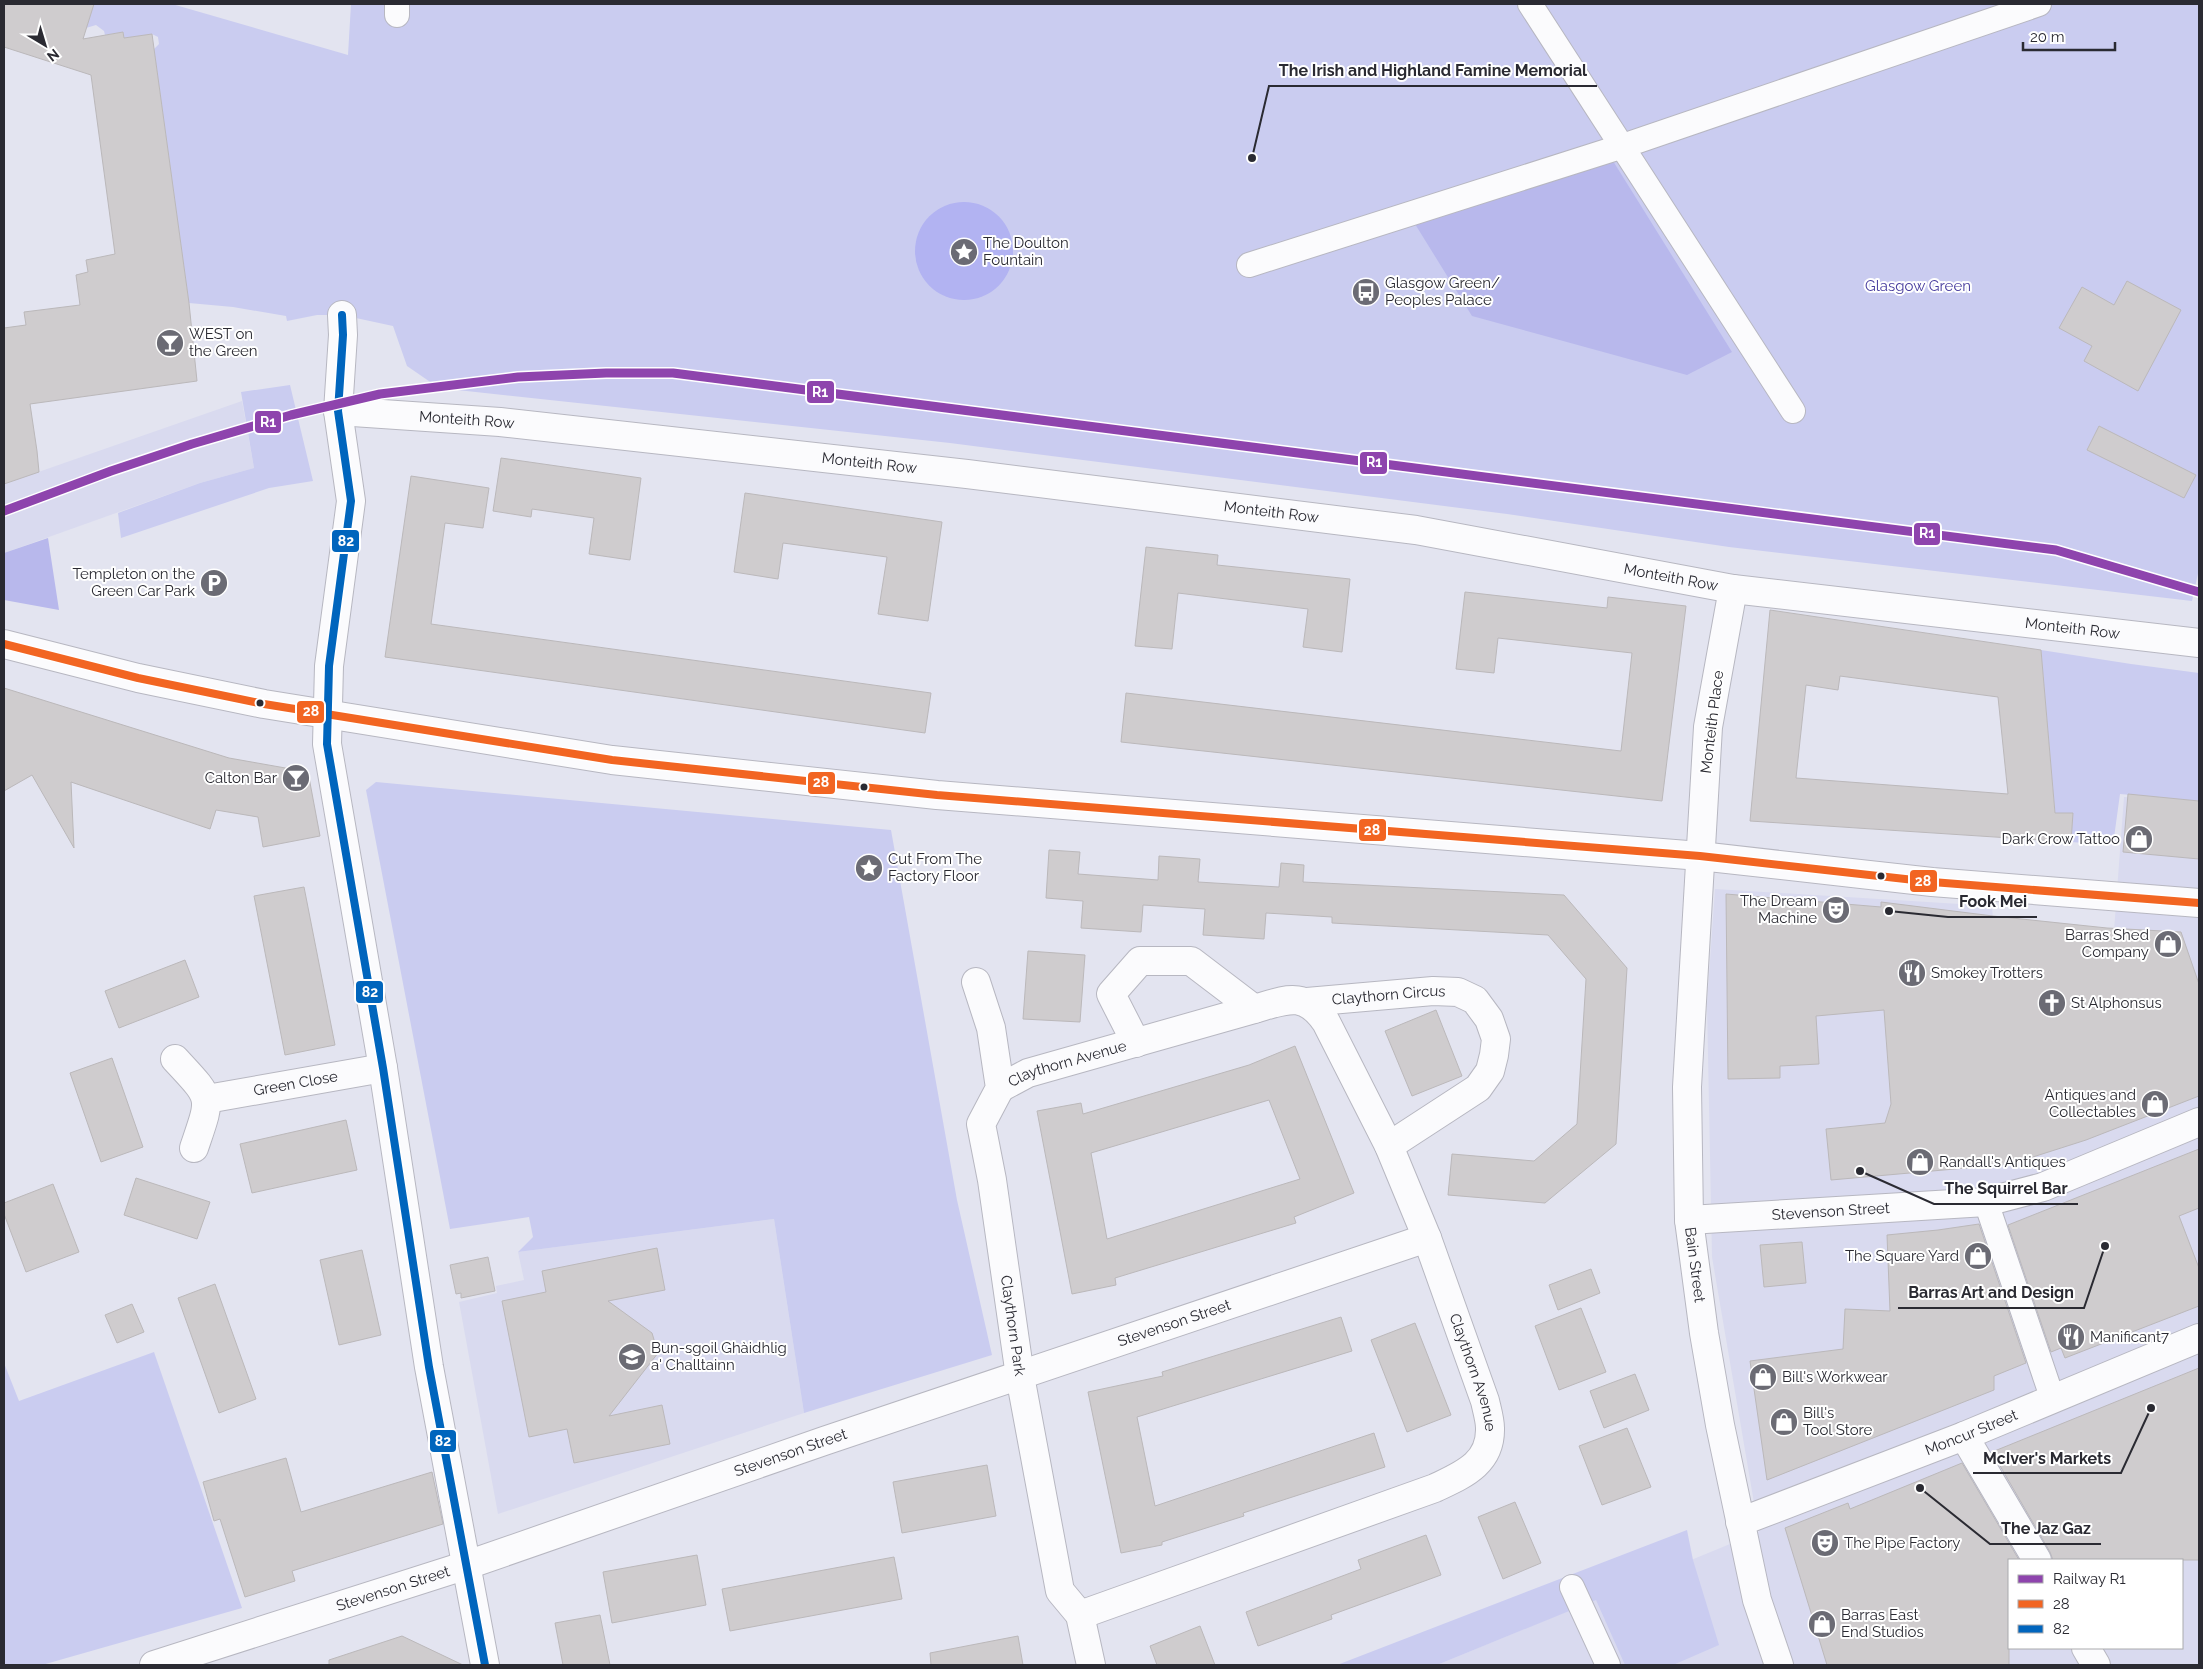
<svg xmlns="http://www.w3.org/2000/svg" width="2203" height="1669" viewBox="0 0 2203 1669" font-family="Raleway,sans-serif">
	<style>
		.built { fill: #d9daef; fill-rule: evenodd }
		.green { fill: #caccf0 }
		.forest { fill: #b8b8ec }
		.water { fill: #b2b3f2 }
		.building { fill: #cfccce; stroke: #bbb8ba; fill-rule: evenodd }
		.lines { fill: none; stroke-linecap: round; stroke-linejoin: round }
		.pedestrian-casing { stroke: #b7b7c1; stroke-width: 26 }
		.minor-casing { stroke: #b7b7c1; stroke-width: 30 }
		.primary-casing { stroke: #b7b7c1; stroke-width: 30 }
		.pedestrian { stroke: #fbfbfd; stroke-width: 24 }
		.minor { stroke: #fbfbfd; stroke-width: 28 }
		.primary { stroke: #fbfbfd; stroke-width: 28 }
		.bus-1-casing { stroke: #fff; stroke-width: 11 }
		.bus-2-casing { stroke: #fff; stroke-width: 11 }
		.bus-1 { stroke: #f26522; stroke-width: 8 }
		.bus-2 { stroke: #0065bd; stroke-width: 8 }
		.rail-1-casing { stroke: #fff; stroke-width: 12 }
		.rail-1 { stroke: #8e44ad; stroke-width: 9 }
		.bus-dot { fill: #2a2a32; stroke: #fff; stroke-width: 2 }
		.labels { text-anchor: middle; stroke-width: 4; stroke-linejoin: round; paint-order: stroke }
		.poi-label { font-size: 15px; fill: #2a2a32; stroke: #fff; text-anchor: start }
		.park-label { font-size: 15px; fill: #463b9d; stroke: #fff }
		.street-label { font-size: 15px; fill: #2a2a32; stroke: #fff }
		.leader { fill: none; stroke: #2a2a32; stroke-width: 2 }
		.callout-dot { fill: #2a2a32; stroke: #fff; stroke-width: 2 }
		.callout-label { font-size: 16px; text-anchor: middle; font-weight: bold; fill: #2a2a32; stroke: #fff; stroke-width: 4; stroke-linejoin: round; paint-order: stroke }
		.line-badge { stroke: #fff; stroke-width: 2 }
		.badge-label { font-size: 14px; text-anchor: middle; font-weight: bold; fill: #fff }
	</style>
	<rect width="100%" height="100%" fill="#e3e4f0"/>
	<path class="built" d="M242 401 254 468 200 483 4 553V484Z
		M2124 797 2199 803V1665H1437L1759 1532 1712 1257 1707 1004 1715 889 1992 906 2007 1110 2104 1065ZM2009 1560H2182V1648H2009Z
		M774 1219 804 1413 498 1514 459 1302 497 1293 496 1286 524 1280 518 1252Z"/>
	<path class="green" d="M94 4H172L348 55 351 4H2199V569L2192 601 1729 547 1507 514 950 443 439 388 407 366 393 326 342 315H317L287 321 286 316 233 307 189 303 154 49 159 44 158 37 152 34 124 38 123 32 105 35 104 31 96 25 86 28Z
		M290 385 313 481 269 488 121 538 118 513 200 483 254 468 241 392Z
		M2041 650 2131 664 2199 673V801L2120 794 2113 845 2071 842 2073 813H2055Z
		M376 782 891 830 957 1200 992 1355 804 1413 774 1219 518 1252 533 1237 529 1217 450 1229 366 790Z
		M154 1352 242 1608 42 1665H4V1363L19 1401Z
		M1687 1530 1693 1560 1719 1645 1673 1665H1625L1596 1600 1437 1665H1337Z"/>
	<path class="forest" d="M1613 161 1732 352 1687 375 1472 316 1415 224Z
		M48 538 59 610 4 600V553Z"/>
	<path class="water" d="M915 251a49 49 0 1 1 98 0a49 49 0 1 1-98 0Z"/>
	<path class="building" d="M4 4H94L83 39 123 32 124 38 152 34 189 303 197 381 30 404 37 451 39 472 4 484V328L26 325 24 312 80 305 76 275 88 272 86 260 115 254 91 75 4 47Z
		M2127 281 2181 310 2138 391 2084 361 2092 346 2059 328 2082 287 2114 305Z
		M2099 426 2196 475 2184 498 2087 450Z
		M501 458 641 478 630 560 589 554 594 518 532 509 531 517 493 511Z
		M411 476 489 488 483 528 445 523 431 624 931 693 925 733 385 657Z
		M745 493 942 522 928 621 878 614 887 557 783 543 778 579 734 572Z
		M1146 547 1218 555 1217 565 1350 579 1342 652 1303 647 1308 609 1178 593 1172 649 1135 646Z
		M1465 592 1607 608 1608 597 1686 606 1662 801 1121 742 1126 693 1621 751 1632 653 1498 638 1494 673 1456 669Z
		M1770 610 2041 650 2055 813H2073L2071 842 1750 821ZM1840 676 1998 697 2008 794 1796 778 1806 685 1838 690Z
		M4 688 229 758 308 772 320 836 263 847 258 817 216 810 210 829 71 782 74 848 32 775 4 791Z
		M2128 794 2199 801V859L2123 852Z
		M1049 850 1080 852 1078 874 1158 880 1159 856 1200 859 1198 882 1279 887 1281 863 1304 865 1303 882 1564 895 1627 968 1616 1144 1545 1203 1448 1195 1452 1154 1534 1161 1577 1124 1586 979 1548 935 1332 923V917L1266 913 1264 939 1203 935 1205 909 1143 905 1141 932 1081 928 1083 901 1046 898Z
		M304 887 335 1045 285 1055 254 896Z
		M1726 894 1881 907V902L1993 916 2107 928 2181 932 2199 984V1096L2086 1140 2011 1164 1831 1180 1826 1129 1885 1123 1891 1104 1884 1010 1816 1016 1819 1064 1780 1066V1078L1728 1079Z
		M1028 951 1085 955 1080 1022 1023 1019Z
		M185 960 199 997 119 1028 105 991Z
		M1436 1010 1462 1076 1412 1096 1385 1031Z
		M1295 1046 1354 1193 1294 1217 1296 1223 1115 1278 1116 1285 1072 1294 1037 1111 1081 1103 1083 1114 1249 1065ZM1269 1100 1300 1179 1107 1239 1091 1153Z
		M112 1058 143 1147 101 1162 70 1073Z
		M346 1120 357 1170 252 1193 240 1144Z
		M2199 1149V1208L2179 1216 2199 1268V1306L2065 1358 2061 1348 2051 1352 2008 1225Z
		M136 1178 210 1202 197 1239 124 1215Z
		M53 1184 79 1252 26 1272 4 1214V1203Z
		M1979 1224 2026 1363 1994 1376V1390L1767 1480 1750 1361 1843 1349 1845 1309 1890 1311 1887 1235 1938 1230Z
		M1802 1242 1806 1283 1764 1287 1760 1245Z
		M657 1248 665 1290 608 1301 652 1333 658 1353 609 1416 662 1405 670 1444 574 1463 567 1429 529 1437 502 1301 546 1292 542 1271Z
		M362 1250 381 1335 339 1345 320 1260Z
		M488 1257 495 1291 461 1298V1293L456 1294 450 1265Z
		M1591 1269 1600 1293 1558 1310 1549 1285Z
		M215 1284 256 1399 219 1413 178 1298Z
		M132 1304 144 1332 117 1343 105 1315Z
		M1581 1308 1606 1372 1559 1390 1535 1326Z
		M1341 1317 1352 1351 1137 1417 1155 1506 1374 1433 1385 1467 1243 1513 1244 1516 1162 1542V1545L1121 1553 1088 1392 1163 1376 1162 1372Z
		M1415 1323 1451 1415 1407 1432 1371 1340Z
		M2199 1368V1560H2053L2050 1552 1992 1452Z
		M1635 1374 1649 1410 1604 1428 1590 1391Z
		M1627 1428 1651 1487 1602 1505 1579 1446Z
		M286 1458 301 1512 432 1472 443 1524 292 1571 295 1581 245 1597 220 1519 214 1521 203 1482Z
		M1962 1463 2019 1560H2009V1665H1827L1785 1528 1848 1503 1850 1509Z
		M987 1465 996 1516 902 1533 893 1482Z
		M1515 1502 1541 1563 1503 1579 1478 1517Z
		M1426 1535 1441 1575 1331 1615 1332 1619 1258 1646 1246 1612 1361 1569 1358 1560Z
		M697 1555 706 1605 612 1623 603 1572Z
		M894 1557 902 1599 730 1631 722 1589Z
		M600 1615 610 1665H563L555 1623Z
		M1200 1626 1215 1665H1157L1150 1646Z
		M402 1636 463 1665H329V1660Z
		M1018 1636 1023 1665H931L930 1653Z"/>
	<g class="lines">
		<defs>
			<path id="pedestrian" d="M1530 4 1793 411
				M397 15V4
				M1249 265 1623 146 2039 4
				M1986 1202 2053 1400
				M1572 1587 1608 1665"/>
			<g id="minor">
				<path d="M342 315 343 335 338 411 351 501 329 666 327 744 383 1068 429 1367 485 1665"/>
				<path id="s1" d="M338 411 500 422 967 474 1416 530 1733 589 2199 643"/>
				<path id="s2" d="M1733 589 1708 727 1687 1087 1689 1220 1704 1333 1720 1425 1757 1600 1779 1665"/>
				<path id="s3" d="M976 982 991 1028 1000 1088 981 1124 992 1180 1020 1376 1060 1591 1080 1615 1091 1665"/>
				<path id="s4" d="M1307 1002 1433 991 1458 992 1475 1000 1489 1019 1496 1039 1494 1055 1490 1071 1478 1088 1389 1146"/>
				<path d="M1136 1043 1111 994 1140 961H1191L1254 1009"/>
				<path d="M175 1059C213 1100 212 1095 194 1148"/>
				<path id="s5" d="M1000 1088 1028 1073 1254 1009C1286 1000 1304 990 1326 1022L1389 1146 1427 1238 1485 1401C1487 1410 1490 1420 1490 1428 1491 1464 1462 1475 1435 1488L1080 1615"/>
				<path id="s6" d="M207 1099 383 1068"/>
				<path id="s7" d="M1689 1220 1986 1202 2043 1187 2199 1122"/>
				<path d="M1964 1436 2037 1560"/>
				<path id="s8" d="M1740 1522 1964 1436 2199 1338"/>
				<path d="M2086 1648 2096 1665"/>
				<path id="s9" d="M154 1665 467 1565 824 1441 1427 1238"/>
			</g>
			<path id="primary" d="M4 644 138 678 264 704 612 760 937 795 1700 856 1932 882 2199 903"/>
		</defs>
		<use href="#pedestrian" class="pedestrian-casing"/>
		<use href="#minor" class="minor-casing"/>
		<use href="#primary" class="primary-casing"/>
		<use href="#pedestrian" class="pedestrian"/>
		<use href="#minor" class="minor"/>
		<use href="#primary" class="primary"/>
		<defs>
			<path id="bus-1" d="M4 644 138 678 264 704 612 760 937 795 1700 856 1932 882 2199 903"/>
			<path id="bus-2" d="M342 315 343 335 338 411 351 501 329 666 327 744 383 1068 429 1367 485 1665"/>
		</defs>
		<use href="#bus-1" class="bus-1-casing"/>
		<use href="#bus-2" class="bus-2-casing"/>
		<use href="#bus-1" class="bus-1"/>
		<use href="#bus-2" class="bus-2"/>
		<defs>
			<path id="rail-1" d="M4 511 111 471 192 444 291 415 380 394 518 377 606 373H673L2056 550 2199 592"/>
		</defs>
		<use href="#rail-1" class="rail-1-casing"/>
		<use href="#rail-1" class="rail-1"/>
	</g>
	<defs>
		<symbol id="sight-disc" viewBox="-11 -11 22 22"><circle r="9.5" fill="#6b6b74" stroke="#fff"/><path d="M0-6L1.8-2.2L6-1.7L2.9 1.2L3.7 5.4L0 3.3L-3.7 5.4L-2.9 1.2L-6-1.7L-1.8-2.2Z" fill="#fff"/></symbol>
		<symbol id="bus-disc" viewBox="-11 -11 22 22"><circle r="9.5" fill="#6b6b74" stroke="#fff"/><path d="M-5-6H5V4H4V6H2V4H-2V6H-4V4H-5ZM-3.5-4V0h7V-4ZM-3.5 1.2v1.5H-2V1.2ZM2 1.2v1.5H3.5V1.2Z" fill="#fff"/></symbol>
		<symbol id="bar-disc" viewBox="-11 -11 22 22"><circle r="9.5" fill="#6b6b74" stroke="#fff"/><path d="M-6-5H6L.8 .8V4.5H3.5V6h-7V4.5H-.8V.8Z" fill="#fff"/></symbol>
		<symbol id="parking-disc" viewBox="-11 -11 22 22"><circle r="9.5" fill="#6b6b74" stroke="#fff"/><path d="M-3.5-5.5H1a3.5 3.5 0 0 1 0 7H-1V5.5H-3.5ZM-1-3.4V-.6H.8a1.4 1.4 0 0 0 0-2.8Z" fill="#fff"/></symbol>
		<symbol id="shop-disc" viewBox="-11 -11 22 22"><circle r="9.5" fill="#6b6b74" stroke="#fff"/><path d="M-5-2.5h2.3a2.7 3.5 0 0 1 5.4 0H5L5.5 6h-11ZM-1.5-2.5h3a1.5 2.3 0 0 0-3 0Z" fill="#fff"/></symbol>
		<symbol id="theatre-disc" viewBox="-11 -11 22 22"><circle r="9.5" fill="#6b6b74" stroke="#fff"/><path d="M-5-5.5Q0-4 5-5.5V0Q5 5 0 6Q-5 5-5 0ZM-3.3-2.5H-1v1.5H-3.3ZM1-2.5H3.3v1.5H1ZM-2.8 1Q0 5.5 2.8 1Z" fill="#fff"/></symbol>
		<symbol id="restaurant-disc" viewBox="-11 -11 22 22"><circle r="9.5" fill="#6b6b74" stroke="#fff"/><path d="M-5-6h1v4h1v-4h1v4h1v-4h1v5L-1.5 .5V6h-2V.5L-5-1ZM5-6V6H3V1.5H1.5Q1.5-4 5-6Z" fill="#fff"/></symbol>
		<symbol id="church-disc" viewBox="-11 -11 22 22"><circle r="9.5" fill="#6b6b74" stroke="#fff"/><path d="M-1.2-6h2.4v3.5h3.3v2.4h-3.3V6h-2.4V-.1h-3.3v-2.4h3.3Z" fill="#fff"/></symbol>
		<symbol id="school-disc" viewBox="-11 -11 22 22"><circle r="9.5" fill="#6b6b74" stroke="#fff"/><path d="M0-5L7-2L0 1L-7-2ZM-4 1L0 2.5L4 1V4Q0 6-4 4Z" fill="#fff"/></symbol>
	</defs>
	<g fill-rule="evenodd">
		<use href="#sight-disc" x="948" y="236" width="32" height="32"/>
		<use href="#bus-disc" x="1350" y="276" width="32" height="32"/>
		<use href="#bar-disc" x="154" y="327" width="32" height="32"/>
		<use href="#parking-disc" x="198" y="567" width="32" height="32"/>
		<use href="#bar-disc" x="280" y="762" width="32" height="32"/>
		<use href="#shop-disc" x="2123" y="823" width="32" height="32"/>
		<use href="#sight-disc" x="853" y="852" width="32" height="32"/>
		<use href="#theatre-disc" x="1820" y="894" width="32" height="32"/>
		<use href="#shop-disc" x="2152" y="928" width="32" height="32"/>
		<use href="#restaurant-disc" x="1896" y="957" width="32" height="32"/>
		<use href="#church-disc" x="2036" y="987" width="32" height="32"/>
		<use href="#shop-disc" x="2139" y="1088" width="32" height="32"/>
		<use href="#shop-disc" x="1904" y="1146" width="32" height="32"/>
		<use href="#shop-disc" x="1962" y="1240" width="32" height="32"/>
		<use href="#restaurant-disc" x="2055" y="1321" width="32" height="32"/>
		<use href="#school-disc" x="616" y="1341" width="32" height="32"/>
		<use href="#shop-disc" x="1747" y="1361" width="32" height="32"/>
		<use href="#shop-disc" x="1768" y="1406" width="32" height="32"/>
		<use href="#theatre-disc" x="1809" y="1527" width="32" height="32"/>
		<use href="#shop-disc" x="1806" y="1608" width="32" height="32"/>
	</g>
	<g class="bus-dot">
		<circle cx="260" cy="703" r="4.5"/>
		<circle cx="864" cy="787" r="4.5"/>
		<circle cx="1881" cy="876" r="4.5"/>
	</g>
	<g class="labels">
		<g class="poi-label">
			<text x="983" y="248">The Doulton<tspan x="983" dy="17">Fountain</tspan></text>
			<text x="1385" y="288">Glasgow Green/<tspan x="1385" dy="17">Peoples Palace</tspan></text>
			<text x="189" y="339">WEST on<tspan x="189" dy="17">the Green</tspan></text>
			<text x="195" y="579" text-anchor="end">Templeton on the<tspan x="195" dy="17">Green Car Park</tspan></text>
			<text x="277" y="783" text-anchor="end">Calton Bar</text>
			<text x="2120" y="844" text-anchor="end">Dark Crow Tattoo</text>
			<text x="888" y="864">Cut From The<tspan x="888" dy="17">Factory Floor</tspan></text>
			<text x="1817" y="906" text-anchor="end">The Dream<tspan x="1817" dy="17">Machine</tspan></text>
			<text x="2149" y="940" text-anchor="end">Barras Shed<tspan x="2149" dy="17">Company</tspan></text>
			<text x="1931" y="978">Smokey Trotters</text>
			<text x="2071" y="1008">St Alphonsus</text>
			<text x="2136" y="1100" text-anchor="end">Antiques and<tspan x="2136" dy="17">Collectables</tspan></text>
			<text x="1939" y="1167">Randall's Antiques</text>
			<text x="1959" y="1261" text-anchor="end">The Square Yard</text>
			<text x="2090" y="1342">Manificant7</text>
			<text x="651" y="1353">Bun-sgoil Ghàidhlig<tspan x="651" dy="17">a' Challtainn</tspan></text>
			<text x="1782" y="1382">Bill's Workwear</text>
			<text x="1803" y="1418">Bill's<tspan x="1803" dy="17">Tool Store</tspan></text>
			<text x="1844" y="1548">The Pipe Factory</text>
			<text x="1841" y="1620">Barras East<tspan x="1841" dy="17">End Studios</tspan></text>
		</g>
		<g class="park-label">
			<text x="1918" y="291">Glasgow Green</text>
		</g>
		<g class="street-label">
			<text dy="5" stroke="none"><textPath href="#s1" startOffset="129">Monteith Row</textPath></text>
			<text dy="5" stroke="none"><textPath href="#s1" startOffset="534">Monteith Row</textPath></text>
			<text dy="5" stroke="none"><textPath href="#s1" startOffset="939">Monteith Row</textPath></text>
			<text dy="5" stroke="none"><textPath href="#s1" startOffset="1344">Monteith Row</textPath></text>
			<text dy="5" stroke="none"><textPath href="#s1" startOffset="1749">Monteith Row</textPath></text>
			<text transform="translate(1712 722) rotate(-83)" y="5">Monteith Place</text>
			<text dy="5" stroke="none"><textPath href="#s4" startOffset="82">Claythorn Circus</textPath></text>
			<text dy="5" stroke="none"><textPath href="#s5" startOffset="72">Claythorn Avenue</textPath></text>
			<text dy="5" stroke="none"><textPath href="#s6" startOffset="90">Green Close</textPath></text>
			<text dy="5" stroke="none"><textPath href="#s7" startOffset="142">Stevenson Street</textPath></text>
			<text dy="5" stroke="none"><textPath href="#s2" startOffset="679">Bain Street</textPath></text>
			<text dy="5" stroke="none"><textPath href="#s9" startOffset="1076">Stevenson Street</textPath></text>
			<text dy="5" stroke="none"><textPath href="#s3" startOffset="354">Claythorn Park</textPath></text>
			<text dy="5" stroke="none"><textPath href="#s5" startOffset="729">Claythorn Avenue</textPath></text>
			<text dy="5" stroke="none"><textPath href="#s8" startOffset="248">Moncur Street</textPath></text>
			<text dy="5" stroke="none"><textPath href="#s9" startOffset="671">Stevenson Street</textPath></text>
			<text dy="5" stroke="none"><textPath href="#s9" startOffset="251">Stevenson Street</textPath></text>
		</g>
	</g>
	<path class="leader" d="M1252 158L1269 86H1597M1889 911L1948 917H2037M1860 1171L1934 1204H2078M2105 1246L2084 1308H1898M2151 1408L2121 1473H1973M1920 1488L1990 1544H2101"/>
	<g class="callout-dot">
		<circle cx="1252" cy="158" r="5"/>
		<circle cx="1889" cy="911" r="5"/>
		<circle cx="1860" cy="1171" r="5"/>
		<circle cx="2105" cy="1246" r="5"/>
		<circle cx="2151" cy="1408" r="5"/>
		<circle cx="1920" cy="1488" r="5"/>
	</g>
	<g class="callout-label">
		<text x="1433" y="76">The Irish and Highland Famine Memorial</text>
		<text x="1993" y="907">Fook Mei</text>
		<text x="2006" y="1194">The Squirrel Bar</text>
		<text x="1991" y="1298">Barras Art and Design</text>
		<text x="2047" y="1464">McIver's Markets</text>
		<text x="2046" y="1534">The Jaz Gaz</text>
	</g>
	<g class="line-badge">
		<rect x="806" y="380" width="29" height="24" rx="5" fill="#8e44ad"/>
		<rect x="254" y="410" width="28" height="24" rx="5" fill="#8e44ad"/>
		<rect x="1359" y="451" width="29" height="24" rx="5" fill="#8e44ad"/>
		<rect x="1913" y="522" width="28" height="24" rx="5" fill="#8e44ad"/>
		<rect x="331" y="529" width="29" height="24" rx="5" fill="#0065bd"/>
		<rect x="296" y="700" width="29" height="24" rx="5" fill="#f26522"/>
		<rect x="807" y="771" width="29" height="24" rx="5" fill="#f26522"/>
		<rect x="1358" y="818" width="29" height="24" rx="5" fill="#f26522"/>
		<rect x="1909" y="869" width="29" height="24" rx="5" fill="#f26522"/>
		<rect x="355" y="980" width="29" height="24" rx="5" fill="#0065bd"/>
		<rect x="429" y="1429" width="28" height="24" rx="5" fill="#0065bd"/>
	</g>
	<g class="badge-label">
		<text x="820" y="397">R1</text>
		<text x="268" y="427">R1</text>
		<text x="1374" y="467">R1</text>
		<text x="1927" y="538">R1</text>
		<text x="346" y="546">82</text>
		<text x="311" y="716">28</text>
		<text x="821" y="787">28</text>
		<text x="1372" y="835">28</text>
		<text x="1923" y="886">28</text>
		<text x="370" y="997">82</text>
		<text x="443" y="1446">82</text>
	</g>
	<rect width="2203" height="1669" fill="none" stroke="#2a2a32" stroke-width="10"/>
	<rect x="2008" y="1559" width="175" height="90" fill="#ffffff" stroke="#aaaaad"/>
	<rect x="2018" y="1575" width="25" height="8" fill="#8e44ad" stroke="#aaaaad"/>
	<text x="2053" y="1584" font-size="15" fill="#2a2a32">Railway R1</text>
	<rect x="2018" y="1600" width="25" height="8" fill="#f26522" stroke="#aaaaad"/>
	<text x="2053" y="1609" font-size="15" fill="#2a2a32">28</text>
	<rect x="2018" y="1625" width="25" height="8" fill="#0065bd" stroke="#aaaaad"/>
	<text x="2053" y="1634" font-size="15" fill="#2a2a32">82</text>
	<g transform="translate(45 45) rotate(142)" stroke="#ffffff" stroke-width="4" paint-order="stroke">
	<path d="M0-4L9 19L0 12L-9 19Z" fill="#2a2a32"/>
	<text y="-8" font-size="14" font-weight="bold" text-anchor="middle" fill="#2a2a32">N</text>
	</g>
	<path d="M2023 42v8h92v-8" fill="none" stroke="#2a2a32" stroke-width="2.5"/>
	<text x="2030" y="42" font-size="15" fill="#2a2a32" stroke="#ffffff" stroke-width="4" paint-order="stroke">20 m</text>
</svg>
